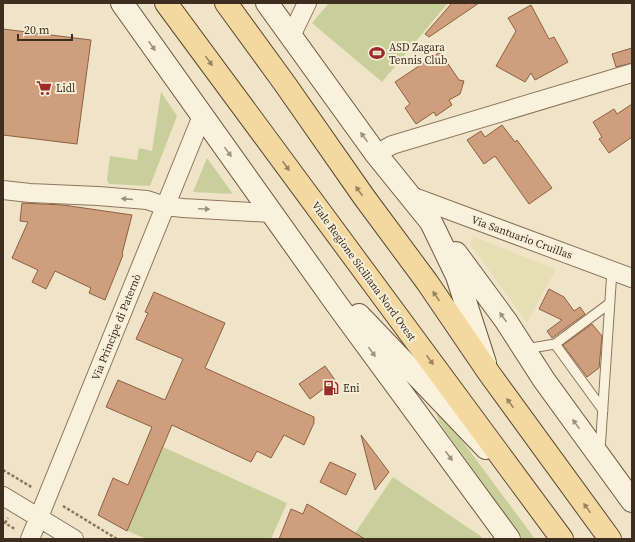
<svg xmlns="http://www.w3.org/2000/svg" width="635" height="542" viewBox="0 0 635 542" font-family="'Source Serif 4',serif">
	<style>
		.farmland { fill: #e6deb5 }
		.green { fill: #c9cf9b }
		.building { fill: #cf9f7d; stroke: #8d5f41 }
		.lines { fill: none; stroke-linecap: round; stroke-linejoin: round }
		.lane-casing { stroke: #8d765c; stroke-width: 11 }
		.street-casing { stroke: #8d765c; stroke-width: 20 }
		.secondary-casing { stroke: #6f573f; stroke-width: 24 }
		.primary-casing { stroke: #5b4430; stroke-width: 24 }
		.path { stroke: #8d765c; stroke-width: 2.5; stroke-dasharray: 3 2; stroke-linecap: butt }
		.lane { stroke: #faf1dc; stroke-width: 9 }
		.street { stroke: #faf1dc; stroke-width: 18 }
		.secondary { stroke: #faf1dc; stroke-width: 22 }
		.primary { stroke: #f3d9a0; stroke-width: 22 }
		.oneway { fill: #9c907e }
		.oneway2 { fill: #988460 }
		.labels { text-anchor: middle; stroke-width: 4; stroke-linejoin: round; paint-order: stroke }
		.poi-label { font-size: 11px; fill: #3d2e20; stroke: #f7eed8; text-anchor: start }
		.street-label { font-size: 11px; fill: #3d2e20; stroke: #f7eed8 }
	</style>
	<rect width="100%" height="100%" fill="#f0e4c8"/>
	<path class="farmland" d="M474 237 556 269 527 323 470 244Z"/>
	<path class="green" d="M329 3H448L382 82 312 23Z
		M161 92 177 116 150 186 109 184 107 180 110 156 137 160 139 148 152 151Z
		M207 158 233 194 193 192Z
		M435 408 452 427 535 539H523L439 422Z
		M163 447 287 503 271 539H146L126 530Z
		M393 477 482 537 481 539H351Z"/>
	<path class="building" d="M452 3H479L429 37 425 34Z
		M531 5 549 39 554 37 568 62 535 80 531 73 525 82 496 66 516 31 508 18Z
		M3 29 91 40 77 144 3 135Z
		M632 48V63L616 67 612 54Z
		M440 52 459 80 464 81 460 94 449 100 452 105 436 116 434 112 416 124 405 108 410 104 395 82Z
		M632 104V137L609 153 599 139 602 137 593 122 614 109 617 114Z
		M502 125 515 142 517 140 552 188 529 204 495 156 484 164 467 140 481 131 485 137Z
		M22 203 63 205 132 215 122 254 123 255 105 300 89 293 91 288 55 271 46 289 32 282 38 270 12 258 28 222 20 221Z
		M549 289 564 297 574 311 580 307 585 314 552 338 547 331 562 320 539 309Z
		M154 292 225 323 205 368 314 417V423L304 445 284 435 271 458 257 451 251 462 172 425 127 531 98 515 113 478 128 485 152 427 106 407 118 380 165 400 183 359 136 339 148 313 145 312Z
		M592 324 602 336 599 368 587 377 563 345Z
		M325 366 335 380 310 399 299 384Z
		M361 435 389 472 375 490Z
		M330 462 356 474 346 495 320 482Z
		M307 504 314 508 365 539H279L291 509 303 514Z"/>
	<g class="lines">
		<defs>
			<path id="lane" d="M555 344 610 303
				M525 349 555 344 603 410
				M600 451 612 270"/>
			<path id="street" d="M291 36 307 3
				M376 154 392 145 632 73
				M3 190 30 193 98 196 147 200 165 206 183 208 271 213
				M411 196 632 278
				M3 496 74 539
				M30 539 202 116"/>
			<path id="secondary" d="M122 3 338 306 509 539
				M267 3 376 154 431 222 457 276 485 363
				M456 253 506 321 544 380 632 501
				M359 315 486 448"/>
			<path id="primary" d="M166 3 562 539
				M226 3 285 84 364 197 427 282 489 373 610 539"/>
		</defs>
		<use href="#lane" class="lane-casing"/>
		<use href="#street" class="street-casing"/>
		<use href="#secondary" class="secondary-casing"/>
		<use href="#primary" class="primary-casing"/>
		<path class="path" d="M3 470 33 488
			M63 506 117 539
			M3 522 15 529
			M5 523 8 518"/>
		<use href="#lane" class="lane"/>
		<use href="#street" class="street"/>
		<use href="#secondary" class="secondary"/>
		<use href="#primary" class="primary"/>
	</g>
	<defs><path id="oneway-solid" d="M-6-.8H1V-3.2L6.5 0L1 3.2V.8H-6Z"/></defs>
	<g class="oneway">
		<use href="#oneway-solid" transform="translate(152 46) rotate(55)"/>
		<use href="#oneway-solid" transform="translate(364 137) rotate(-126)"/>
		<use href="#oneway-solid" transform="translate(228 152) rotate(54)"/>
		<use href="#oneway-solid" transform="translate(127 199) rotate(-175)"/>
		<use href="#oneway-solid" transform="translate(204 209) rotate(3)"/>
		<use href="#oneway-solid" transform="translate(503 317) rotate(-126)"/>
		<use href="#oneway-solid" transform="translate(372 352) rotate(54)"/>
		<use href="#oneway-solid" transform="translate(576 424) rotate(-126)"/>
		<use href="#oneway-solid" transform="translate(449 456) rotate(54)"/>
	</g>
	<g class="oneway2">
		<use href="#oneway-solid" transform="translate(209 61) rotate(54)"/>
		<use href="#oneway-solid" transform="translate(286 166) rotate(54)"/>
		<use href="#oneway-solid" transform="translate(359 191) rotate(-125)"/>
		<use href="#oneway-solid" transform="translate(436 296) rotate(-124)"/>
		<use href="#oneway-solid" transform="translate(430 360) rotate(54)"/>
		<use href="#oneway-solid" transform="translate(510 403) rotate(-126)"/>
		<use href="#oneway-solid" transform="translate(587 508) rotate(-126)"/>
	</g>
	<defs>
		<symbol id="stadium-bare" viewBox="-9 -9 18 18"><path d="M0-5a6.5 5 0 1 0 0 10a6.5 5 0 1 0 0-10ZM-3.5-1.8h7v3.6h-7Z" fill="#9e2a2b" stroke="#f7eed8" stroke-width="2.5" paint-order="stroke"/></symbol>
		<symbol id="supermarket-bare" viewBox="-9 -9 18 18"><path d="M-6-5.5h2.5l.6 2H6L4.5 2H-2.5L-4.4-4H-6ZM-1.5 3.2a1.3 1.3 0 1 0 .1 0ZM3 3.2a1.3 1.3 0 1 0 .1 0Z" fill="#9e2a2b" stroke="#f7eed8" stroke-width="2.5" paint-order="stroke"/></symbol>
		<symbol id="fuel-bare" viewBox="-9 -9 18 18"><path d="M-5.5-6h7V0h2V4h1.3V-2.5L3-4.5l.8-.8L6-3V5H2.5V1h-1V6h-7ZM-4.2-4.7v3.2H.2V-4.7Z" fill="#9e2a2b" stroke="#f7eed8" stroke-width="2.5" paint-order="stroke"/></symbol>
	</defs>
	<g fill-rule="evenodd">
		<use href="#stadium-bare" x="366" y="42" width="22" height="22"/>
		<use href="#supermarket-bare" x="33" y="77" width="22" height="22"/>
		<use href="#fuel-bare" x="320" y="377" width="22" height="22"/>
	</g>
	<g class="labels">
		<g class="poi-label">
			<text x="389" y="51">ASD Zagara<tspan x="389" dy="13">Tennis Club</tspan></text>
			<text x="56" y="92">Lidl</text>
			<text x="343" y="392">Eni</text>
		</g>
		<g class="street-label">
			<text transform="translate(522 237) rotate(20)" y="4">Via Santuario Cruillas</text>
			<text transform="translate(364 271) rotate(54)" y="4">Viale Regione Siciliana Nord Ovest</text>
			<text transform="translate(116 327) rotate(-68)" y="4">Via Principe di Paternò</text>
		</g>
	</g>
	<rect width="635" height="542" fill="none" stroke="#3d2e20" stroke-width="8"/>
	<path d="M18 34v6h54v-6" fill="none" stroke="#3d2e20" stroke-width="2"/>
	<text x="24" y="34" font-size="12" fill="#3d2e20" stroke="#f7eed8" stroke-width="3" paint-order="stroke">20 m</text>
</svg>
